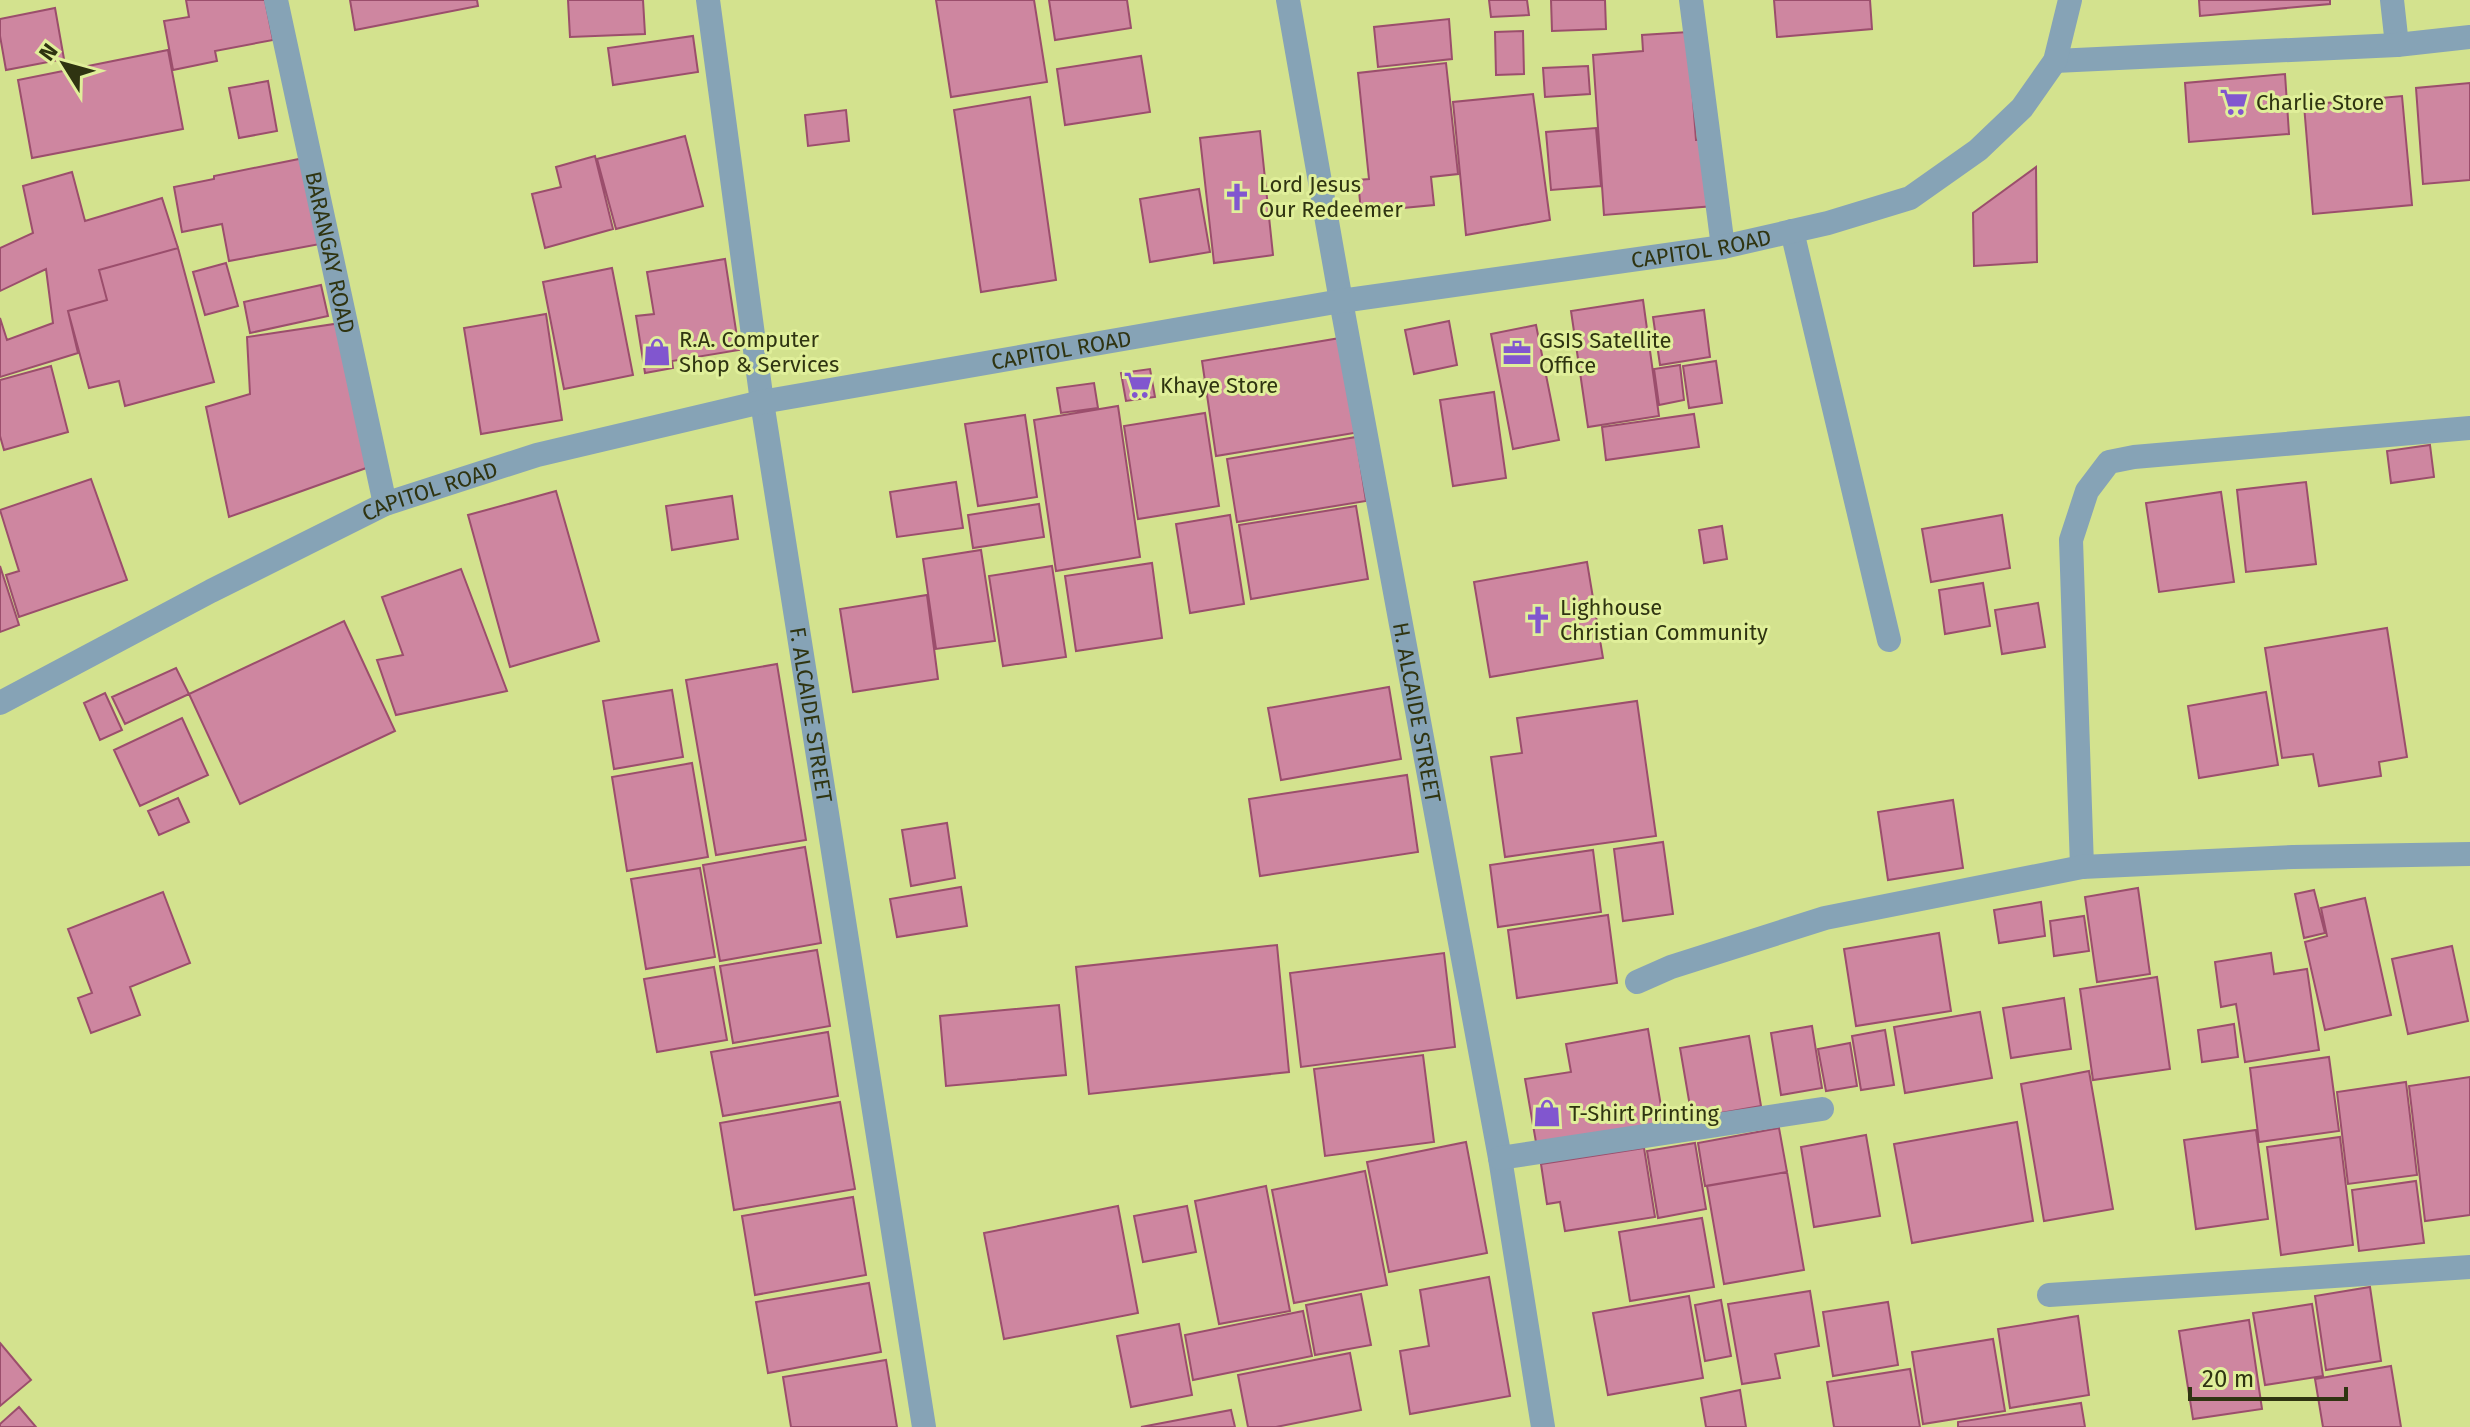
<svg xmlns="http://www.w3.org/2000/svg" width="2470" height="1427" viewBox="0 0 2470 1427" font-family="'Fira Sans',sans-serif">
	<style>
		.building { fill: #ce86a0; stroke: #9b4e6c; stroke-width: 2 }
		.lines { fill: none; stroke-linecap: round; stroke-linejoin: round }
		.minor { stroke: #86a3b6; stroke-width: 24 }
		.labels { text-anchor: middle; stroke-width: 6; stroke-linejoin: round; paint-order: stroke }
		.poi-label { font-size: 22px; fill: #2f3411; stroke: #e0ef9a; text-anchor: start }
		.street-label { font-size: 22px; fill: #2f3411; stroke: #e0ef9a }
	</style>
	<rect width="100%" height="100%" fill="#d3e28e"/>
	<path class="building" d="M186 0H265L273 40 215 51 217 61 173 70 164 21 189 17Z
		M350 0H477L478 6 355 30Z
		M568 0H643L645 34 570 37Z
		M936 0H1034L1047 82 951 97Z
		M1049 0H1127L1131 28 1055 40Z
		M1489 0H1527L1529 15 1491 17Z
		M1551 0H1605L1606 29 1552 31Z
		M1774 0H1870L1872 29 1777 37Z
		M2199 0H2330V4L2200 16Z
		M55 8 64 59 6 70 0 36V19Z
		M1449 19 1452 59 1378 67 1374 27Z
		M1523 31 1524 74 1496 75 1495 32Z
		M1688 32 1696 140H1709L1714 206 1604 215 1593 55 1643 51 1642 35Z
		M693 36 698 72 613 85 608 48Z
		M168 50 183 129 32 158 18 80Z
		M1141 56 1150 112 1065 125 1057 69Z
		M1446 63 1458 174 1431 177 1434 205 1361 212 1358 180 1369 179 1358 73Z
		M1588 66 1590 94 1545 97 1543 68Z
		M2285 74 2289 134 2189 142 2185 83Z
		M268 81 277 131 239 138 229 88Z
		M2470 83V180L2423 184 2416 88Z
		M1533 94 1550 220 1466 235 1453 102Z
		M2402 96 2412 205 2313 214 2304 105Z
		M1030 97 1056 280 981 292 954 110Z
		M846 110 849 141 808 146 805 115Z
		M1596 128 1601 186 1551 190 1546 132Z
		M1260 131 1273 255 1214 263 1200 138Z
		M685 136 703 206 616 229 597 159Z
		M595 156 613 229 545 248 532 194 561 187 556 167Z
		M304 158 320 244 229 261 222 224 182 232 174 187 214 179V176Z
		M2036 167 2037 262 1974 266 1973 213Z
		M72 172 85 221 162 198 178 248 99 270 107 300 68 311 78 353 0 377V318L7 340 53 323 46 269 0 291V248L33 233 23 186Z
		M1199 189 1210 252 1150 262 1140 199Z
		M178 248 214 382 125 406 119 381 89 388 68 311 107 300 99 270Z
		M725 259 739 350 672 361 673 368 645 373 636 316 654 314 647 272Z
		M226 263 238 306 205 315 193 272Z
		M612 268 633 375 564 389 543 282Z
		M321 285 328 316 250 333 244 302Z
		M1643 300 1659 416 1588 427 1571 311Z
		M1704 310 1710 357 1660 365 1653 317Z
		M546 314 562 420 481 434 464 328Z
		M1449 321 1457 365 1414 374 1405 330Z
		M341 323 369 467 229 517 206 407 250 394 247 337Z
		M1536 325 1559 440 1513 449 1491 334Z
		M1346 337 1360 432 1216 456 1202 361Z
		M1716 361 1722 403 1689 408 1683 366Z
		M1680 365 1684 400 1659 405 1654 369Z
		M51 366 68 432 4 450 0 436V380Z
		M1150 369 1155 397 1126 401 1121 373Z
		M1094 383 1098 408 1061 413 1057 388Z
		M1494 392 1506 478 1453 486 1440 400Z
		M1118 406 1140 557 1056 571 1034 420Z
		M1205 413 1219 506 1138 519 1124 426Z
		M1694 414 1699 447 1606 460 1602 427Z
		M1025 415 1037 497 978 506 965 424Z
		M1356 437 1366 501 1237 522 1227 459Z
		M2430 445 2434 477 2391 483 2387 451Z
		M91 479 127 580 19 617 6 575 19 571 0 510Z
		M956 482 963 528 897 537 890 492Z
		M2306 482 2316 564 2246 572 2237 490Z
		M556 491 599 641 510 667 468 515Z
		M2221 492 2234 582 2159 592 2146 503Z
		M732 496 738 539 672 550 666 506Z
		M1039 504 1044 537 973 548 968 515Z
		M1356 506 1368 579 1251 599 1239 525Z
		M1230 515 1244 604 1190 613 1176 524Z
		M2002 515 2010 568 1931 582 1922 529Z
		M1722 526 1727 559 1704 563 1699 530Z
		M981 550 995 641 936 649 923 559Z
		M1587 562 1603 658 1490 677 1474 582Z
		M1152 563 1162 638 1076 651 1065 576Z
		M0 566 19 625 0 632Z
		M1052 566 1066 657 1003 666 989 576Z
		M461 569 507 691 396 715 377 660 403 655 382 597Z
		M1983 583 1990 626 1945 634 1939 590Z
		M927 595 938 679 853 692 840 609Z
		M2038 603 2045 647 2002 654 1995 610Z
		M344 621 395 731 240 804 189 694Z
		M2387 628 2407 757 2379 762 2381 776 2319 786 2313 754 2282 758 2265 648Z
		M777 664 806 840 716 855 686 680Z
		M176 668 189 694 125 724 112 697Z
		M1389 687 1401 759 1281 780 1268 708Z
		M672 690 683 757 614 769 603 701Z
		M2266 692 2278 765 2199 778 2188 706Z
		M105 693 122 730 100 740 84 703Z
		M1637 701 1656 836 1505 857 1491 757 1522 753 1517 718Z
		M182 718 208 775 140 806 114 750Z
		M692 763 708 857 627 871 612 777Z
		M1407 775 1418 852 1260 876 1249 799Z
		M178 798 189 822 159 835 148 811Z
		M1953 800 1963 868 1888 880 1878 812Z
		M947 823 955 878 911 886 902 830Z
		M1663 842 1673 914 1623 921 1614 849Z
		M805 847 821 943 720 961 703 865Z
		M1593 850 1601 912 1498 927 1490 865Z
		M700 868 715 957 646 969 631 879Z
		M961 887 967 926 897 937 890 899Z
		M2138 888 2150 974 2097 982 2085 897Z
		M2314 890 2325 933 2304 938 2295 894Z
		M163 892 190 963 130 987 140 1015 91 1033 78 998 92 993 68 929Z
		M2365 898 2391 1015 2325 1030 2305 942 2327 936 2321 908Z
		M2041 902 2045 936 1999 943 1994 910Z
		M1608 915 1617 983 1517 998 1508 930Z
		M2084 916 2089 951 2054 956 2050 921Z
		M1939 933 1951 1011 1856 1026 1844 949Z
		M1277 945 1289 1072 1089 1094 1076 967Z
		M2452 946 2468 1021 2408 1034 2392 959Z
		M817 950 830 1026 733 1043 720 966Z
		M1444 953 1455 1047 1301 1067 1290 973Z
		M2271 953 2274 974 2307 969 2319 1050 2245 1062 2236 1004 2221 1007 2215 962Z
		M714 967 727 1040 657 1052 644 979Z
		M2157 977 2170 1069 2093 1080 2080 989Z
		M2064 998 2071 1049 2011 1058 2003 1008Z
		M1059 1005 1066 1075 946 1086 940 1016Z
		M1980 1012 1992 1078 1905 1093 1894 1027Z
		M2234 1024 2238 1057 2202 1062 2198 1030Z
		M1812 1026 1822 1088 1781 1095 1771 1033Z
		M1648 1029 1664 1124 1537 1148 1525 1079 1571 1072 1566 1044Z
		M1885 1030 1894 1085 1861 1090 1852 1036Z
		M828 1032 838 1096 723 1116 711 1052Z
		M1749 1036 1761 1106 1692 1118 1680 1048Z
		M1850 1043 1857 1086 1826 1091 1818 1049Z
		M1423 1055 1434 1142 1325 1156 1314 1069Z
		M2329 1057 2339 1131 2259 1142 2250 1068Z
		M2089 1071 2113 1209 2044 1221 2021 1084Z
		M2470 1077V1215L2425 1221 2409 1086Z
		M2406 1082 2417 1175 2348 1184 2337 1092Z
		M840 1102 855 1189 734 1210 720 1123Z
		M2017 1122 2033 1221 1912 1243 1894 1144Z
		M1779 1128 1787 1172 1705 1186 1698 1143Z
		M2256 1130 2268 1219 2196 1229 2184 1140Z
		M1866 1135 1880 1216 1814 1227 1801 1147Z
		M2340 1137 2353 1245 2281 1255 2267 1147Z
		M1466 1142 1487 1253 1389 1272 1367 1162Z
		M1695 1143 1706 1209 1658 1218 1647 1151Z
		M1644 1148 1655 1217 1565 1231 1560 1202 1547 1204 1541 1164Z
		M1365 1171 1387 1285 1294 1303 1272 1190Z
		M1787 1172 1804 1270 1724 1284 1707 1186Z
		M2416 1181 2424 1243 2359 1251 2352 1190Z
		M1266 1186 1290 1311 1219 1324 1195 1201Z
		M853 1197 866 1275 755 1295 742 1216Z
		M1118 1206 1138 1313 1004 1339 984 1233Z
		M1187 1206 1196 1252 1143 1262 1134 1216Z
		M1702 1218 1714 1287 1630 1301 1619 1232Z
		M1489 1277 1510 1396 1410 1414 1400 1351 1429 1346 1420 1290Z
		M869 1283 881 1352 768 1373 756 1302Z
		M2370 1287 2381 1361 2326 1370 2315 1296Z
		M1810 1291 1819 1346 1775 1354 1780 1378 1742 1384 1728 1304Z
		M1361 1294 1371 1345 1315 1355 1306 1305Z
		M1689 1296 1703 1378 1608 1395 1593 1313Z
		M1721 1300 1731 1356 1705 1361 1695 1305Z
		M1888 1302 1898 1365 1833 1376 1823 1312Z
		M2312 1304 2323 1376 2265 1385 2253 1313Z
		M1303 1311 1312 1356 1193 1380 1185 1335Z
		M2078 1316 2089 1395 2010 1408 1998 1329Z
		M2249 1320 2262 1409 2193 1419 2179 1331Z
		M1179 1324 1192 1395 1131 1407 1117 1336Z
		M1993 1339 2005 1411 1923 1424 1912 1352Z
		M0 1343 31 1380 0 1406Z
		M1350 1353 1361 1410 1276 1427H1248L1238 1375Z
		M886 1360 897 1427H791L783 1377Z
		M2391 1366 2401 1427H2323L2315 1379Z
		M1910 1369 1920 1427H1834L1827 1382Z
		M1740 1390 1746 1427H1706L1701 1398Z
		M2081 1403 2085 1427H1958V1422Z
		M19 1407 36 1427H0V1424Z
		M1231 1410 1235 1427H1141Z"/>
	<g class="lines">
		<g class="minor">
			<path id="s1" d="M276 0 385 504"/>
			<path id="s2" d="M708 0 762 402 924 1427"/>
			<path id="s3" d="M1288 0 1341 301 1500 1158 1543 1427"/>
			<path d="M1691 0 1723 247"/>
			<path d="M2392 0 2397 45"/>
			<path d="M2055 61 2397 45 2470 37"/>
			<path d="M1792 231 1889 640"/>
			<path id="s4" d="M0 703 211 591 385 504 537 455 762 402 1341 301 1723 247 1828 223 1910 198 1978 150 2022 108 2055 61 2070 0"/>
			<path d="M2082 867 2071 540 2087 491 2109 462 2134 457 2470 428"/>
			<path d="M1637 982 1671 967 1825 918 2082 867 2293 857 2470 854"/>
			<path d="M1500 1158 1822 1109"/>
			<path d="M2049 1295 2470 1267"/>
		</g>
	</g>
	<defs>
		<symbol id="supermarket-bare" viewBox="-9 -9 18 18"><path d="M-6-5.5h2.5l.6 2H6L4.5 2H-2.5L-4.4-4H-6ZM-1.5 3.2a1.3 1.3 0 1 0 .1 0ZM3 3.2a1.3 1.3 0 1 0 .1 0Z" fill="#8156cf" stroke="#e0ef9a" stroke-width="2.5" paint-order="stroke"/></symbol>
		<symbol id="church-bare" viewBox="-9 -9 18 18"><path d="M-1.2-6h2.4v3.5h3.3v2.4h-3.3V6h-2.4V-.1h-3.3v-2.4h3.3Z" fill="#8156cf" stroke="#e0ef9a" stroke-width="2.5" paint-order="stroke"/></symbol>
		<symbol id="shop-bare" viewBox="-9 -9 18 18"><path d="M-5-2.5h2.3a2.7 3.5 0 0 1 5.4 0H5L5.5 6h-11ZM-1.5-2.5h3a1.5 2.3 0 0 0-3 0Z" fill="#8156cf" stroke="#e0ef9a" stroke-width="2.5" paint-order="stroke"/></symbol>
		<symbol id="office-bare" viewBox="-9 -9 18 18"><path d="M-6-3h4V-5.5h4V-3h4V5H-6ZM-1-4.5V-3h2v-1.5ZM-6 0V1H6V0Z" fill="#8156cf" stroke="#e0ef9a" stroke-width="2.5" paint-order="stroke"/></symbol>
	</defs>
	<g fill-rule="evenodd">
		<use href="#supermarket-bare" x="2214" y="82" width="40" height="40"/>
		<use href="#church-bare" x="1217" y="177" width="40" height="40"/>
		<use href="#shop-bare" x="637" y="332" width="40" height="40"/>
		<use href="#office-bare" x="1497" y="333" width="40" height="40"/>
		<use href="#supermarket-bare" x="1118" y="365" width="40" height="40"/>
		<use href="#church-bare" x="1518" y="600" width="40" height="40"/>
		<use href="#shop-bare" x="1527" y="1093" width="40" height="40"/>
	</g>
	<g class="labels">
		<g class="poi-label">
			<text x="2256" y="110">Charlie Store</text>
			<text x="1259" y="192">Lord Jesus<tspan x="1259" dy="25">Our Redeemer</tspan></text>
			<text x="679" y="347">R.A. Computer<tspan x="679" dy="25">Shop &amp; Services</tspan></text>
			<text x="1539" y="348">GSIS Satellite<tspan x="1539" dy="25">Office</tspan></text>
			<text x="1160" y="393">Khaye Store</text>
			<text x="1560" y="615">Lighhouse<tspan x="1560" dy="25">Christian Community</tspan></text>
			<text x="1569" y="1121">T-Shirt Printing</text>
		</g>
		<g class="street-label">
			<text dy="8" stroke="none"><textPath href="#s4" startOffset="1776">CAPITOL ROAD</textPath></text>
			<text dy="8" stroke="none"><textPath href="#s1" startOffset="258">BARANGAY ROAD</textPath></text>
			<text dy="8" stroke="none"><textPath href="#s4" startOffset="1128">CAPITOL ROAD</textPath></text>
			<text dy="8" stroke="none"><textPath href="#s4" startOffset="480">CAPITOL ROAD</textPath></text>
			<text dy="8" stroke="none"><textPath href="#s3" startOffset="724">H. ALCAIDE STREET</textPath></text>
			<text dy="8" stroke="none"><textPath href="#s2" startOffset="722">F. ALCAIDE STREET</textPath></text>
		</g>
	</g>
	<g transform="translate(64 64) rotate(307)" stroke="#e0ef9a" stroke-width="6" paint-order="stroke">
	<path d="M0-6L14 30L0 20L-14 30Z" fill="#2f3411"/>
	<text y="-12" font-size="22" font-weight="bold" text-anchor="middle" fill="#2f3411">N</text>
	</g>
	<path d="M2190 1387v12h156v-12" fill="none" stroke="#2f3411" stroke-width="4"/>
	<text x="2202" y="1387" font-size="24" fill="#2f3411" stroke="#e0ef9a" stroke-width="6" paint-order="stroke">20 m</text>
</svg>
